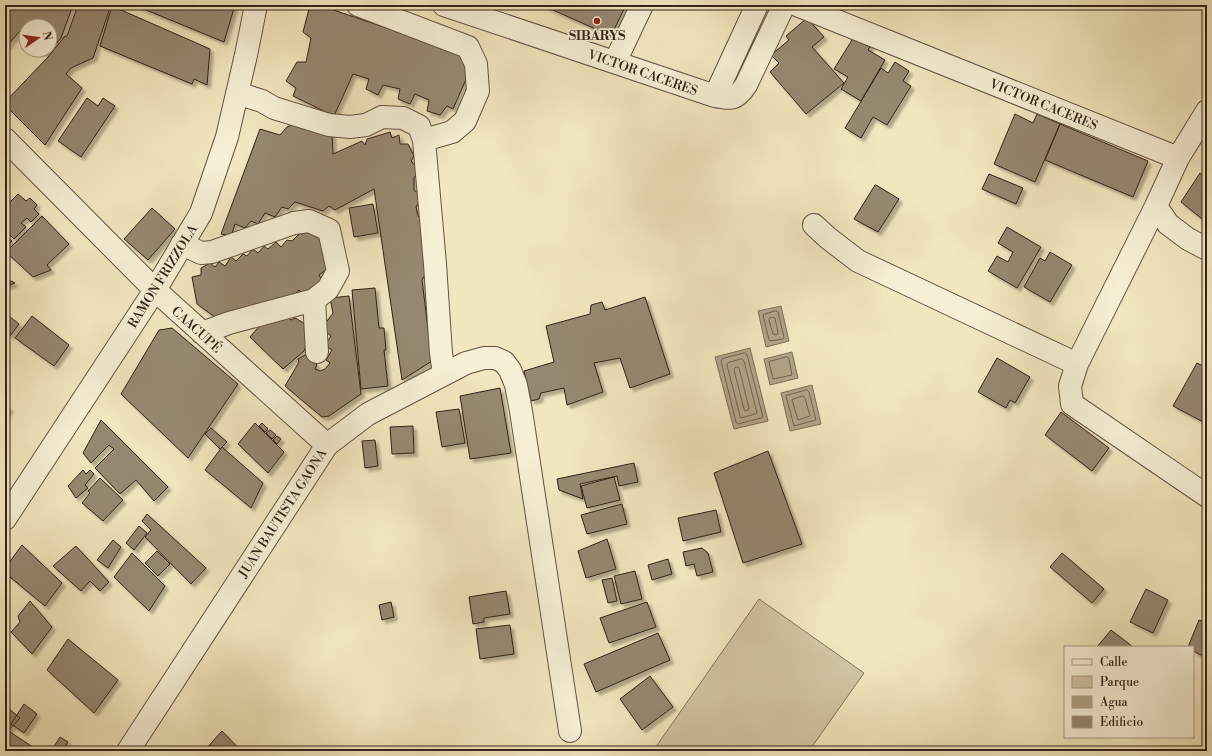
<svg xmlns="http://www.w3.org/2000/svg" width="1212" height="756" viewBox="0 0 1212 756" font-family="'Libre Bodoni',serif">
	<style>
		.green { fill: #d2c5a2; stroke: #82745e }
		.water { fill: #b1a386; stroke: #7f6f5b }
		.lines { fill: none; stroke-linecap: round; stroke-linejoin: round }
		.shore { stroke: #726250; stroke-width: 1 }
		.building { fill: #96886f; stroke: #33221a; filter: url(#shadow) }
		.minor-casing { stroke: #635343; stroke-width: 24 }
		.minor { stroke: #f7efd5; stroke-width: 22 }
		.poi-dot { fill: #8f2418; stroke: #f7efd5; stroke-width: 1.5 }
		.labels { text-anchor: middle; stroke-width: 3.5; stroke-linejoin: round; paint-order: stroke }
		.poi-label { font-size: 13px; font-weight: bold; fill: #33221a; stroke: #f7efd5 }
		.street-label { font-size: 13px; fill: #33221a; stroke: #f7efd5 }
	</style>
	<defs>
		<filter id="shadow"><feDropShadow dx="3.5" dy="3.5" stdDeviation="1" flood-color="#0004"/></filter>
	</defs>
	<rect width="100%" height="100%" fill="#f2e6be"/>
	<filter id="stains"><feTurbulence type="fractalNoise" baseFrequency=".005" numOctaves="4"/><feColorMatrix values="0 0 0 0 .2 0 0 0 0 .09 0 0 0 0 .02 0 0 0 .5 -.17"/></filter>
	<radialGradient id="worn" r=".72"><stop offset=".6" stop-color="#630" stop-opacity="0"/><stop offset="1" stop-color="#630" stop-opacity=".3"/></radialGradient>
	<path class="green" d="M759 599 864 673 809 751H653Z"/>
	<path class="water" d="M781 306 789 341 766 347 758 311Z
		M750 348 768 421 734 429 715 357Z
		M792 352 798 378 770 385 764 359Z
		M812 385 821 424 790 431 781 393Z"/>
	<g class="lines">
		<path class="shore" d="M776 311 778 312 784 337 783 339 770 341 769 340 763 315 765 314Z
			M771 317 775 318 778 333 777 335 773 334 769 320Z
			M745 353 747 355 763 417 761 418 738 424 736 422 721 361 722 359Z
			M787 357 789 359 792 375 773 379 769 362Z
			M742 359 744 361 757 413 755 414 741 418 740 416 727 365 728 363Z
			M736 367H738L739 368 749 408 748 410 745 411 744 409 734 370Z
			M807 390 809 392 816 420 794 426 786 396Z
			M803 396 805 398 810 416 798 420 792 400Z"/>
	</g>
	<path class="building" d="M5 5H73L61 38 47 55 41 50H50V26H26V36L20 31 5 48Z
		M78 5H111L93 58 71 68 66 74 82 88 45 145 5 105V102L48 57 65 36H67Z
		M134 5H235L224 42Z
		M310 5H319L463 54 467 77 453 109 447 106 440 115 427 111 429 100 415 94 410 104 398 99 400 89 383 85 378 95 366 89 369 79 353 74 334 116 293 96 296 88 286 81 297 62H306L311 38 303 32Z
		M542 5H626L611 36Z
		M112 6 210 49 207 85 194 79 192 84 100 46Z
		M807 18 824 37 812 47 844 83 806 114 770 72 779 63 771 55 789 40 786 36Z
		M855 35 871 45 868 50 885 60 861 101 841 89 848 77 834 69Z
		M895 62 909 71 903 81 911 86 887 125 873 117 861 138 845 128 881 68 888 73Z
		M87 98 98 106 103 98 115 106 81 157 58 141Z
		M1015 114 1033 123 1037 114 1060 124 1035 182 994 164Z
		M298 122 332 132 333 154 362 141 365 145 367 139 390 132 392 138 399 135 400 144H408L414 156 411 161 419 170 414 178V190L423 197 416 207 418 216 428 224 426 273 422 280 432 361 402 380 374 189 335 210 329 206 323 211 295 202 288 209 282 207 275 217 265 213 258 224 251 221 245 228 235 224 231 236 221 234 260 129 280 135 287 127Z
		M1060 124 1148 161 1133 197 1045 160Z
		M1200 173 1207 178V223L1181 202Z
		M989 174 1023 188 1016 204 982 189Z
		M875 185H876L899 199 878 232 854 219Z
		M18 194 26 201 30 198 37 205 34 209 39 214 31 222 27 218 21 223 26 227 14 239 5 230V206H6Z
		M373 204 378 233 354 237 349 208Z
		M152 208 175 229 148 260 124 239Z
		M42 216 69 244 47 265 51 270 33 277 6 252Z
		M309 224 327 244 330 267 319 275 323 282 316 290 312 287 304 295 299 290 291 298 287 295 283 301 277 298 272 306 266 301 260 308 219 320 197 304 192 277 201 275V268L210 263 215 267 219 262 225 266 231 257 236 261 243 254 247 256 253 249 258 253 264 246 268 249 276 242 281 247 287 240 292 241 300 233 303 234Z
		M1007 227 1041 247 1017 288 988 271 997 256 1008 262 1013 252 998 243Z
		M5 235 12 241 5 249Z
		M1050 252 1072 265 1050 302 1024 287 1040 258 1045 261Z
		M5 278 15 283 5 287Z
		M375 288 379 328H384L386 350H384L388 386 361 389 352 290Z
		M349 296 361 394 329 416 322 417 285 386 299 362 298 359 305 355 317 365 315 369 320 371 325 369 330 363 326 360 332 350 325 345 331 336 322 328 333 313 330 298Z
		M645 297 670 374 630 388 620 358 594 363 603 392 567 405 564 388 541 393 539 399 531 401 524 371 554 362 546 326 590 314 591 305 602 302 605 310Z
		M5 313 19 324 10 336 5 331Z
		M282 314 291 320 295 318 314 329 304 351 283 369 250 337 262 323 268 319 274 323Z
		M32 316 69 345 54 366 15 338Z
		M172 328 238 384 188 458 121 394 159 330Z
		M997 358 1030 377 1015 403 1010 400 1006 408 978 392Z
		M1197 363 1207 368V424L1173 406Z
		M500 388 511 453 470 459 460 396Z
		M5 403 10 409 5 414Z
		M459 409 465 443 442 447 436 412Z
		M1061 412 1109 448 1092 471 1045 435Z
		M101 420 168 487 154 501 136 480 120 494 95 468 114 449 109 445 91 463 83 453Z
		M255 423 284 452 268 473 238 444Z
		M262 423 268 429 265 432 259 426Z
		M413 426 414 453 392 454 390 427Z
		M211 428 227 442 220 449 205 434Z
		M270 430 276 435 272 439 266 433Z
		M277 436 281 439 277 444 273 440Z
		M375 440 378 466 365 468 362 441Z
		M222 447 263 483 251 508 205 470Z
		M768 451 802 544 743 563 714 473Z
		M634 463 638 482 619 486 617 476 580 484 583 499 559 490 557 479Z
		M83 470 86 474 90 470 94 474 85 485 88 488 76 498 68 486Z
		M614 477 620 500 587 508 581 486Z
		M100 478 123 500 103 521 82 503 90 493 88 491Z
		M622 504 627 524 587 534 581 515Z
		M716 510 721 532 683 541 678 518Z
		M147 514 206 568 191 584 145 537 151 530 142 521Z
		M139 526 147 533 134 550 126 543Z
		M607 539 616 569 586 578 578 551Z
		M113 540 121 547 108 568 97 560Z
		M22 545 62 583 45 606 5 573V568Z
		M76 546 109 582 100 591 90 581 81 591 53 566Z
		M702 548 708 553 713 572 697 576 694 564 686 566 683 552Z
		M157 551 170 564 158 576 145 563Z
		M132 553 165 586 149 611 114 577Z
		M1062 553 1104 589 1092 603 1050 567Z
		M668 559 672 574 652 580 648 565Z
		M635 571 642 599 621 604 614 576Z
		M612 578 617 601 608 603 602 580Z
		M1146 589 1168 600 1153 633 1130 622Z
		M506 591 510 614 484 618V622L473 624 469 597Z
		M30 601 52 627 32 654 11 632 20 622 18 616Z
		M391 602 394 617 382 620 379 605Z
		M647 602 656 627 609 643 600 618Z
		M1199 620 1207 623V658L1193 651V647H1188Z
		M510 625 514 654 480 659 476 629Z
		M1111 630 1133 647H1097Z
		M658 633 670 660 596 692 584 664Z
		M68 639 118 680 94 713 47 670Z
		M650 676 673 707 642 730 620 699Z
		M24 704 37 714 24 733 11 724Z
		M8 708 20 718 5 734V709Z
		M222 731 241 751H204Z
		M10 732 39 751H5V740Z
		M60 737 68 742 62 751H51Z"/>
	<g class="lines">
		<defs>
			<path id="minor" d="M358 5 468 47 476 64 478 91 465 121 452 132 424 140
				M444 5 715 96C732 99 736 100 746 85L784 5
				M797 5 1178 158
				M615 62 642 5
				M237 93 262 101 274 108 329 125 350 127 366 125 382 117 403 118 419 126 424 140 435 264 441 353 444 374
				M715 96 757 5
				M1207 111 1178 158 1156 206 1168 224 1188 239 1207 249
				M5 139 155 290 327 445
				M1156 206 1077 364 1070 386 1072 404 1207 496
				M814 225 828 238 858 261 1077 364
				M182 244 201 253 212 252 294 223 309 221 329 230 338 271 328 289 314 300 229 323 202 333
				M314 300 317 352
				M5 519 155 290 201 213 227 137 246 55 256 5
				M128 751 327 445 368 414 466 363 484 358H495L504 362 510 370 516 385 521 411 570 731"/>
		</defs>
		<use href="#minor" class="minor-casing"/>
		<use href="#minor" class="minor"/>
	</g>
	<circle class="poi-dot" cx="597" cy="21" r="4"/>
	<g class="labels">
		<g class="poi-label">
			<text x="597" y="40">SIBARYS</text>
		</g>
		<g class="street-label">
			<text transform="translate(643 72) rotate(19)" y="5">VICTOR CACERES</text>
			<text transform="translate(1044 104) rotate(22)" y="5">VICTOR CACERES</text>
			<text transform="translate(162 276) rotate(-58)" y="5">RAMON FRIZZOLA</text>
			<text transform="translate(197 329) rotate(42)" y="5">CAACUPÉ</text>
			<text transform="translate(282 513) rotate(-57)" y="5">JUAN BAUTISTA GAONA</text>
		</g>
	</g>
	<rect width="1212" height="756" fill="none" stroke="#f2e6be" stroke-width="20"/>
	<rect x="6" y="6" width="1200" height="744" fill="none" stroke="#33221a" stroke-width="2"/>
	<rect x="10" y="10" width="1192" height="736" fill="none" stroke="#33221a"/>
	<rect x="1064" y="646" width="130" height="92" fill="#f7efd5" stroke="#a99d8a"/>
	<rect x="1072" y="659" width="20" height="6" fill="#f7efd5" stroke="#a99d8a"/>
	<text x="1100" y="666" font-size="12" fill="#33221a">Calle</text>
	<rect x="1072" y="676" width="20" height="12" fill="#d2c5a2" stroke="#a99d8a"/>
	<text x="1100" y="686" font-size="12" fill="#33221a">Parque</text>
	<rect x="1072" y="696" width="20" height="12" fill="#b1a386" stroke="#a99d8a"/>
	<text x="1100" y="706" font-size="12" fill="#33221a">Agua</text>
	<rect x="1072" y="716" width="20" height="12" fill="#96886f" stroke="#a99d8a"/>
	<text x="1100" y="726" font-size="12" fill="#33221a">Edificio</text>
	<g transform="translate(38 38) rotate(77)"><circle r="19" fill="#f7efd5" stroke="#a99d8a"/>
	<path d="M0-3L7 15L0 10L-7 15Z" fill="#8f2418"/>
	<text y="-6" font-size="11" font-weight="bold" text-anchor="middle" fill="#33221a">N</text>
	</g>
	<rect width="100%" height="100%" filter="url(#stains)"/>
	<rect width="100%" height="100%" fill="url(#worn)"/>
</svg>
